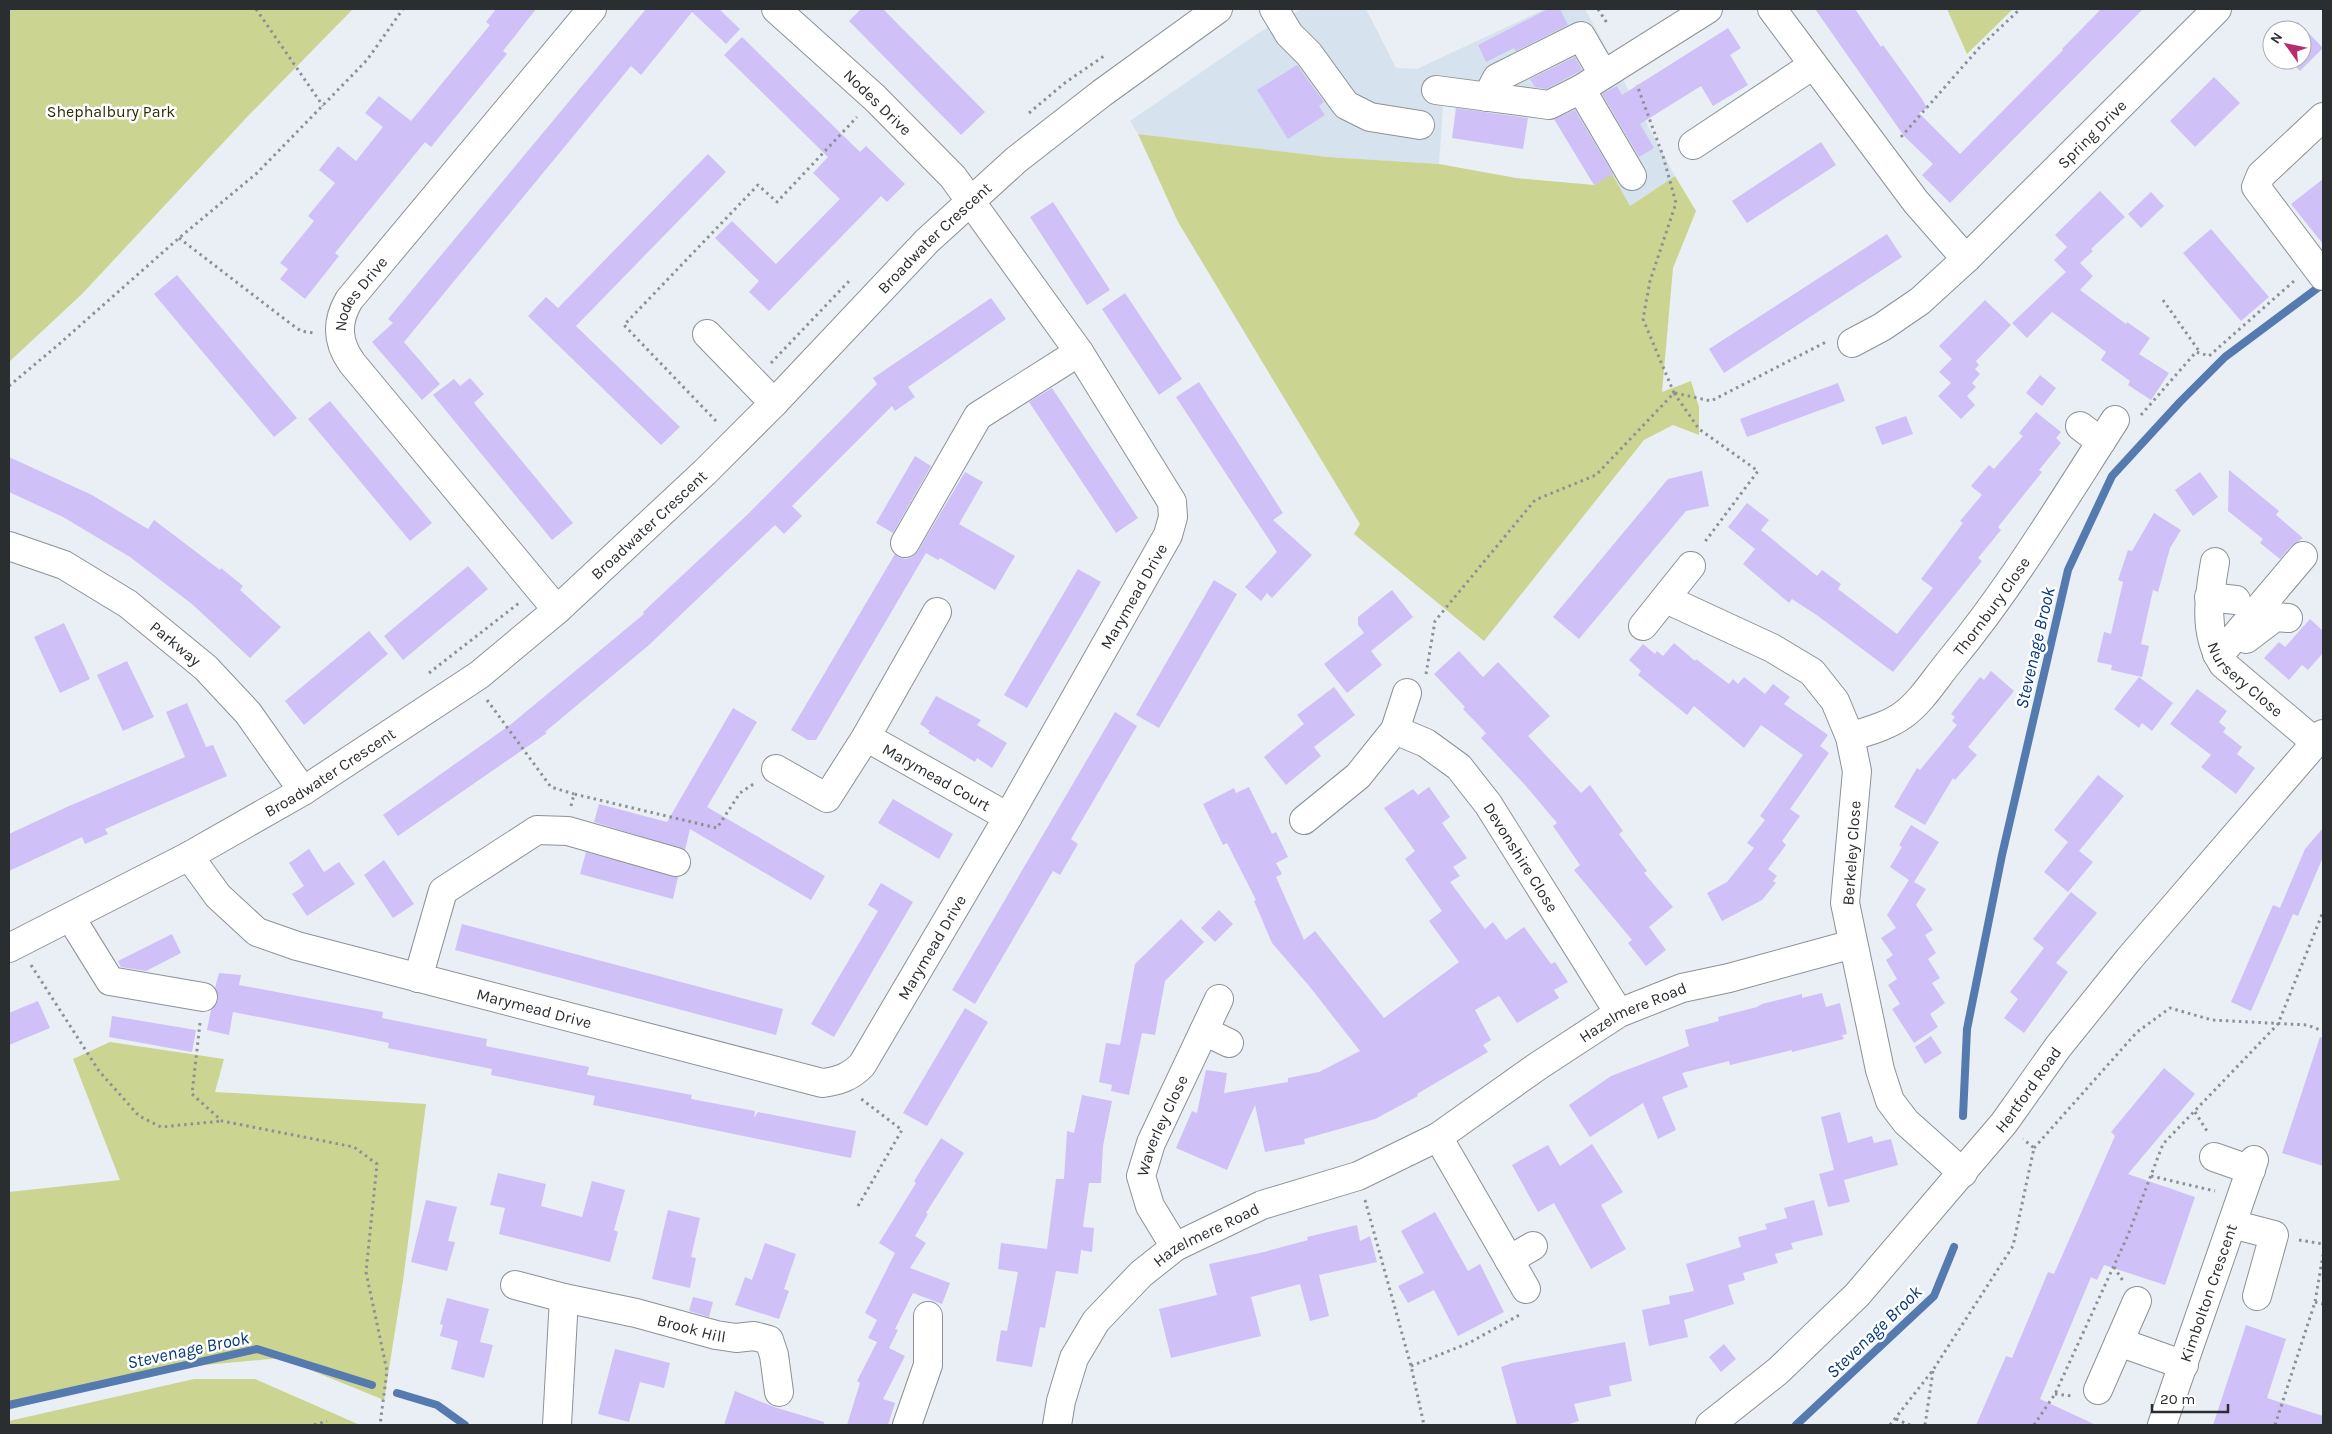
<svg xmlns="http://www.w3.org/2000/svg" width="2332" height="1434" viewBox="0 0 2332 1434" font-family="Karla,sans-serif">
	<style>
		.built { fill: #d6e2ed }
		.green { fill: #ccd492 }
		.lines { fill: none; stroke-linecap: round; stroke-linejoin: round }
		.stream { stroke: #547aaf; stroke-width: 8 }
		.building { fill: #cfc1f7 }
		.minor-casing { stroke: #8c9296; stroke-width: 30 }
		.path { stroke: #8d9195; stroke-width: 3; stroke-dasharray: 2.5 4; stroke-linecap: butt }
		.minor { stroke: #fff; stroke-width: 28 }
		.labels { text-anchor: middle; stroke-width: 5; stroke-linejoin: round; paint-order: stroke }
		.street-label { font-size: 16px; fill: #2b2e30; stroke: #fff }
		.park-label { font-size: 16px; fill: #2b2f03; stroke: #fff }
		.water-label { font-size: 18px; font-style: italic; fill: #05397c; stroke: #fff }
	</style>
	<rect width="100%" height="100%" fill="#e9eff4"/>
	<path class="built" d="M1302 9H1366L1396 68 1417 69 1545 9H1585L1675 176 1630 206 1594 185 1553 117 1444 92 1439 164 1328 157 1138 134 1130 121 1257 34Z"/>
	<path class="green" d="M9 9H353L248 116 82 294 9 362Z
		M1947 9H2013L1967 54Z
		M1138 134 1328 157 1439 164 1516 178 1594 185 1612 174 1630 206 1675 176 1696 211 1673 268 1662 392 1691 381 1699 407V435L1673 425 1644 440 1484 641 1354 534 1360 524 1178 222Z
		M110 1042 224 1059 215 1092 426 1104 403 1281 384 1400 281 1358 204 1365 64 1394 9 1410V1192L120 1180 73 1059Z
		M194 1379H255L360 1425H9V1421Z"/>
	<g class="lines">
		<path class="stream" d="M1963 1116 1967 1029 2002 855 2068 570 2112 476 2180 402 2225 357 2323 284
			M397 1393 437 1405 465 1425
			M9 1405 257 1349 372 1385
			M1796 1425 1934 1296 1954 1247"/>
	</g>
	<path class="building" d="M496 9H536L503 51 507 54 431 147 425 142 359 223 335 253 339 256 305 299 280 279 288 269 280 263 314 221 308 216 335 183 319 170 338 146 356 161 383 127 365 113 379 96 411 121 490 25 486 22Z
		M646 9H719L740 29 726 44 692 12 641 75 631 66 404 342 440 384 422 400 372 342 393 323 388 319Z
		M861 9H883L985 112 961 135 849 21Z
		M1548 9H1560L1568 25 1516 51 1514 48 1486 62 1478 45Z
		M1815 9H1855L1881 47 1883 45 1922 99 1927 108 1919 113 1960 154 2063 50 2062 49 2101 9H2143L1950 203 1922 175 1933 164 1904 136Z
		M2298 22 2323 48 2300 71 2289 60H2302V30H2290Z
		M1728 28 1741 48 1730 55 1748 85 1713 106 1701 86 1640 124 1654 148 1639 157 1602 94 1617 86 1622 95Z
		M742 37 860 152 866 146 905 184 887 202 881 196 769 311 749 292 759 281 715 238 732 221 776 264 840 199 813 173 828 157 724 55Z
		M1575 57 1582 70 1546 89 1535 87 1530 79Z
		M1297 65 1324 102 1319 106 1325 115 1288 139 1257 90Z
		M2214 77 2240 103 2195 147 2170 121Z
		M1456 108 1528 118 1523 149 1452 138Z
		M1575 110 1613 174 1594 185 1554 119Z
		M1821 142 1836 165 1747 223 1732 201Z
		M708 154 726 172 576 326 680 427 661 445 528 316 546 297 558 308Z
		M2323 179V244L2291 204Z
		M2100 191 2125 217 2091 249 2093 251 2080 263 2093 276 2080 290 2126 324 2127 322 2150 338 2139 354 2169 373 2151 400 2128 385 2130 381 2101 360 2106 352 2052 312 2027 338 2012 323 2066 272 2054 260 2067 247 2055 235Z
		M2151 192 2164 206 2141 228 2128 214Z
		M1053 202 1110 290 1087 305 1030 217Z
		M2211 229 2269 297 2241 321 2183 253Z
		M1887 234 1902 257 1724 373 1709 349Z
		M177 275 297 418 274 437 154 294Z
		M1125 293 1182 379 1159 395 1102 309Z
		M991 298 1006 319 908 387 915 397 895 411 892 406 792 506 802 516 784 534 775 525 649 645 545 732 547 733 398 836 383 815 510 725 644 614 643 612 747 515 877 384 873 378Z
		M1985 300 2011 325 1976 361 1979 365 1975 369 1980 374 1972 383 1976 387 1967 396 1975 405 1961 419 1938 396 1951 383 1939 372 1952 359 1939 346Z
		M2040 375 2056 388 2042 406 2026 393Z
		M470 378 484 394 474 403 573 523 552 540 433 395 454 379 460 386Z
		M1199 382 1283 513 1273 520 1312 555 1272 598 1267 593 1261 601 1245 587 1277 552 1176 397Z
		M1838 383 1845 401 1747 437 1740 419Z
		M1052 388 1138 518 1116 533 1029 402Z
		M330 401 432 523 410 541 308 419Z
		M2036 412 2061 432 2056 438 2061 443 2039 470 2042 472 1998 527 2001 530 1978 558 1982 561 1893 672 1818 616 1792 599 1789 603 1743 564 1755 549 1728 527 1747 503 1769 520 1761 530 1817 576 1822 570 1841 584 1838 589 1897 634 1933 588 1921 579 1963 523 1960 521 1982 495 1971 486 1989 465 1994 469 2023 436 2019 433Z
		M1906 416 1913 434 1882 445 1875 427Z
		M915 456 931 466 893 533 876 523Z
		M9 457 92 495 148 529 154 520 220 570 221 568 243 586 240 590 281 627 250 658 192 604 130 557 63 517 9 492Z
		M2229 470 2279 511 2276 515 2303 538 2291 546 2280 559 2260 543 2263 539 2228 511Z
		M1702 471 1709 506 1686 511 1579 639 1553 617 1668 479Z
		M965 472 983 482 959 524 1015 556 995 590 940 558 938 560 926 553 816 740H808L791 730 895 554 906 559 912 557 918 551Z
		M2200 472 2218 497 2193 516 2175 490Z
		M2154 513 2181 530 2170 548 2158 592 2153 590 2141 644 2149 646 2142 677 2111 670 2112 665 2097 662 2104 632 2111 634 2123 582 2118 580 2128 550 2132 551Z
		M468 566 488 589 403 660 384 636Z
		M1078 569 1101 582 1027 708 1004 695Z
		M1214 580 1237 594 1159 728 1136 715Z
		M1392 590 1413 617 1371 651 1382 665 1347 693 1324 664 1364 633 1358 625V617Z
		M2310 619 2323 631V653L2308 670 2302 665 2289 680 2264 658 2279 642 2285 647Z
		M64 623 90 679 60 693 34 637Z
		M369 631 388 654 304 725 285 701Z
		M1674 643 1695 661 1696 659 1729 684 1733 679 1738 684 1744 677 1765 694 1773 684 1790 697 1784 704 1828 735 1820 746 1829 753 1790 809 1800 816 1782 841 1786 845 1768 869 1777 876 1773 881 1776 883 1762 900 1722 921 1707 893 1727 882 1754 848 1747 843 1765 820 1760 816 1803 755 1761 725 1744 748 1694 706 1687 715 1638 675 1641 671 1629 660 1643 644 1655 654 1657 651 1663 656Z
		M1459 651 1483 677 1498 662 1550 716 1528 736 1581 793 1590 785 1623 831 1619 834 1647 871 1644 873 1673 907 1649 927 1666 950 1646 966 1628 943 1632 940 1574 870 1580 865 1553 826 1557 823 1525 785 1481 738 1486 733 1463 709 1465 707 1434 674Z
		M127 661 154 717 123 731 97 675Z
		M1991 671 2014 691 1968 747 1977 755 1955 780 1953 778 1925 825 1894 807 1917 768 1920 770 1957 725 1952 721 1955 717 1951 714 1980 677 1984 680Z
		M2139 677 2173 703 2152 731 2142 723 2139 728 2114 709Z
		M1334 687 1355 715 1314 747 1321 756 1286 785 1264 757 1304 724 1297 715Z
		M2197 689 2227 711 2219 722 2226 728 2223 732 2242 747 2237 754 2255 768 2236 794 2201 767 2211 755 2170 724Z
		M936 696 981 720 977 725 1007 743 992 768 977 758 975 762 928 733 930 731 920 724Z
		M187 703 206 747 213 745 227 776 105 829 108 834 85 844 82 837 9 871V834L69 806 185 757 166 712Z
		M733 708 757 722 707 807 825 876 811 900 690 829 685 850 594 822 599 804 667 822Z
		M1115 712 1137 726 1071 839 1078 844 1060 875 1053 871 975 1004 952 990Z
		M2098 775 2124 796 2079 851 2093 862 2068 892 2044 872 2068 842 2054 830Z
		M1249 787 1272 834 1276 832 1288 857 1276 863 1282 874 1276 877 1304 940 1315 931 1384 1018 1459 962 1429 921 1442 911 1405 859 1415 851 1384 808 1413 789 1418 795 1429 787 1450 817 1442 823 1467 858 1453 867 1460 876 1450 882 1485 929 1493 922 1506 940 1524 927 1551 964 1555 962 1568 982 1554 990 1559 998 1517 1023 1499 996 1475 1010 1491 1040 1483 1045 1488 1052 1417 1094 1418 1096 1375 1119 1304 1139 1305 1144 1265 1152 1255 1105 1227 1170 1176 1148 1192 1111 1197 1113 1206 1070 1227 1073 1224 1093 1288 1082V1078L1319 1072 1360 1051 1310 987 1272 943 1254 901 1256 900 1227 843 1223 845 1203 804 1234 788 1236 793Z
		M893 799 953 834 939 859 878 823Z
		M1911 825 1939 842 1914 882 1926 889 1916 905 1933 930 1925 935 1936 953 1928 959 1940 978 1932 983 1945 1003 1930 1014 1938 1027 1914 1043 1892 1009 1900 1004 1888 985 1897 979 1886 960 1893 955 1881 938 1896 928 1887 915 1909 880 1890 867 1902 847 1899 845Z
		M2323 828V857L2298 916 2293 914 2251 1011 2231 1002 2273 905 2283 909 2280 908 2305 849Z
		M309 849 324 872 339 862 355 884 307 916 292 894 304 886 289 863Z
		M586 852 678 877 673 899 580 874Z
		M384 860 414 904 393 918 364 875Z
		M881 883 913 902 834 1037 811 1024 878 911 868 905Z
		M2071 892 2097 913 2056 963 2068 972 2024 1033 2004 1018 2018 999 2010 992 2044 948 2033 939Z
		M1219 910 1233 924 1215 942 1201 928Z
		M1181 919 1204 942 1165 981 1155 1035 1142 1033 1129 1095 1111 1091 1112 1085 1099 1082 1106 1043 1120 1045 1135 964Z
		M462 924 783 1009 776 1035 455 950Z
		M172 934 181 953 146 971 121 967 118 961Z
		M219 973 241 975 239 985 383 1012 382 1018 487 1039 486 1046 589 1067 587 1075 692 1095 691 1099 755 1111 754 1118 758 1112 856 1131 851 1158 593 1105 595 1096 491 1075 492 1069 388 1048 389 1043 331 1031 233 1012 229 1035 207 1030 211 1010 218 1000 215 988Z
		M1822 993 1826 1007 1840 1003 1847 1034 1842 1035 1844 1039 1792 1052V1050L1730 1065 1729 1061 1682 1073 1688 1087 1662 1097 1676 1130 1658 1139 1643 1103 1590 1137 1569 1105 1611 1076 1689 1046 1685 1030 1719 1021 1718 1017 1757 1007 1762 1004 1802 994V998Z
		M38 1001 50 1028 9 1045V1013Z
		M965 1008 988 1022 927 1126 903 1113Z
		M112 1016 196 1030 192 1052 109 1037Z
		M1931 1036 1942 1053 1925 1064 1915 1047Z
		M2320 1037 2323 1038V1166L2282 1153Z
		M2164 1068 2195 1094 2128 1174 2195 1197 2165 1285 2104 1265 2097 1280 2091 1277 2040 1399 2096 1425H1976L2006 1356 2012 1358 2048 1272 2054 1274 2115 1136 2111 1132Z
		M1082 1095 1112 1101 1103 1146 1101 1183H1089L1083 1227 1094 1228 1092 1252 1081 1250 1078 1274 1056 1271 1045 1328 1040 1327 1032 1367 996 1361 1001 1330 1007 1331 1018 1272 998 1269 1001 1243 1047 1249 1056 1179H1064L1067 1131 1074 1133Z
		M1840 1112 1848 1143 1872 1136 1874 1143 1891 1139 1898 1165 1844 1180 1850 1202 1828 1207 1819 1174 1834 1170 1821 1117Z
		M941 1138 964 1153 926 1213 928 1214 915 1236 926 1243 910 1268 950 1283 942 1304 913 1293 895 1329 898 1330 889 1348 905 1356 883 1399 895 1403 888 1425H847L860 1383 857 1381 877 1342 868 1338 877 1320 865 1313 895 1253 879 1243 916 1183 914 1181Z
		M1592 1144 1623 1192 1601 1205 1626 1249 1591 1269 1554 1203 1538 1212 1512 1165 1548 1145 1560 1166Z
		M498 1173 546 1184 541 1206 582 1217 592 1181 625 1190 614 1230 618 1232 610 1262 499 1234 505 1208 490 1205Z
		M426 1200 457 1207 448 1241 455 1242 447 1271 411 1262Z
		M1814 1200 1823 1235 1791 1243 1793 1249 1775 1254 1778 1263 1743 1273 1745 1280 1728 1285 1734 1304 1684 1320 1688 1337 1649 1346 1642 1310 1670 1304 1669 1296 1694 1291 1686 1264 1741 1247 1738 1237 1767 1229 1765 1224 1787 1218 1784 1208Z
		M668 1210 700 1218 691 1257 696 1258 690 1288 652 1279Z
		M1435 1212 1468 1271 1480 1264 1504 1312 1458 1336 1434 1290 1408 1303 1398 1286 1424 1273 1401 1231Z
		M1357 1225 1360 1241 1370 1236 1377 1262 1319 1275 1329 1316 1310 1321 1300 1284 1251 1297 1261 1336 1171 1358 1159 1309 1217 1295 1209 1264 1264 1252 1308 1240 1307 1237Z
		M765 1243 796 1254 784 1289 789 1291 779 1319 735 1305 745 1277 752 1280Z
		M693 1297 713 1302 709 1317 689 1311Z
		M447 1298 489 1309 480 1342 493 1345 484 1378 451 1369 458 1341 440 1336 443 1325 440 1324Z
		M2246 1325 2286 1339 2267 1398 2323 1416V1425H2213Z
		M1625 1342 1632 1381 1609 1386 1611 1396 1574 1404 1579 1421 1566 1425H1517L1501 1367 1512 1363Z
		M1724 1344 1736 1359 1721 1372 1709 1357Z
		M615 1349 670 1363 664 1388 640 1382 629 1422 598 1414Z
		M735 1391 774 1407 824 1422V1425H724Z"/>
	<g class="lines">
		<defs>
			<g id="minor">
				<path d="M1274 9 1289 34 1309 54 1346 105 1370 117 1420 125"/>
				<path id="s1" d="M1772 9 1916 202 1966 259 2217 9"/>
				<path d="M1581 89 1632 176"/>
				<path d="M1436 90 1549 105 1581 89 1708 9"/>
				<path d="M1487 97 1497 78 1581 36 1603 74"/>
				<path d="M2323 117 2261 175 2256 187 2323 276"/>
				<path d="M1693 145 1813 65"/>
				<path d="M707 334 774 403"/>
				<path d="M1852 343 1882 327 1920 301 1966 259"/>
				<path d="M2080 426 2101 442"/>
				<path d="M905 543 978 416 1079 352"/>
				<path id="s2" d="M9 546 64 565 128 604 206 668 248 713 303 791"/>
				<path id="s3" d="M2215 562C2209 596 2203 633 2223 664L2315 742"/>
				<path d="M2209 597 2236 600"/>
				<path d="M1666 599 1772 648 1812 672 1835 701 1850 737 1857 771 1845 903 1880 1070 1890 1101 1906 1122 1963 1173"/>
				<path id="s4" d="M557 610 352 363C337 342 336 322 349 300L592 9"/>
				<path d="M1643 626 1691 566"/>
				<path d="M2246 639 2275 617 2288 618"/>
				<path d="M2217 654 2227 646 2303 556"/>
				<path id="s5" d="M1395 730 1426 743 1459 767 1488 804 1619 1013"/>
				<path id="s6" d="M866 737 1008 817"/>
				<path id="s7" d="M1850 737C1868 731 1888 726 1903 715 1922 701 1935 679 1950 661 2012 586 2062 502 2115 420"/>
				<path d="M776 769 827 798 866 737 937 612"/>
				<path d="M1304 820 1358 776 1395 730 1407 693"/>
				<path id="s8" d="M189 856 218 896 257 932 297 946 822 1083C839 1081 850 1077 862 1065L1008 817 1168 535 1173 517 1172 502 1079 352 953 177 875 98 776 9"/>
				<path d="M71 918 110 981 203 997"/>
				<path id="s9" d="M9 948 189 856 303 791 479 675 557 610 705 472 774 403 927 241 1016 160 1102 93 1218 9"/>
				<path d="M418 978 443 891 537 830 568 831 676 862"/>
				<path d="M1204 1031 1229 1043"/>
				<path d="M1438 1137 1526 1289"/>
				<path d="M2214 1157 2251 1170"/>
				<path d="M2232 1224 2274 1235 2257 1296"/>
				<path id="s10" d="M1175 1247 1150 1206 1141 1176 1151 1143 1219 999"/>
				<path d="M1509 1260 1533 1246"/>
				<path id="s11" d="M515 1285 564 1298 636 1313 716 1335 736 1338 754 1336 769 1340 774 1355 779 1392"/>
				<path d="M2119 1342 2184 1365"/>
				<path d="M2098 1390 2137 1301"/>
				<path d="M557 1425 564 1298"/>
				<path d="M907 1425 928 1365V1316"/>
				<path id="s12" d="M1057 1425 1061 1401 1074 1358 1096 1321 1141 1274 1175 1247 1262 1205 1358 1176 1438 1137 1538 1066 1619 1013 1682 988 1729 978 1853 944"/>
				<path id="s13" d="M1710 1425 1778 1371 1857 1295 2004 1123 2058 1047 2129 959 2323 734"/>
				<path id="s14" d="M2162 1425 2254 1160"/>
			</g>
		</defs>
		<use href="#minor" class="minor-casing"/>
		<path class="path" d="M256 9 323 106
			M1598 9 1607 23
			M1029 113 1066 82 1104 56
			M1901 137 1980 47 2020 9
			M179 238 291 324 301 331 314 333
			M2163 300 2199 351
			M771 363 851 279
			M9 386 58 345 179 238 257 173 367 60 403 9
			M1674 393 1699 429 1758 471 1704 543
			M1675 393 1711 401 1826 342
			M2141 415 2196 352 2209 356 2294 281
			M716 421 624 325 758 185 777 202 857 117
			M429 673 519 603
			M1426 674 1435 621 1535 500 1596 475 1674 393 1643 319 1650 281 1676 203 1663 156 1637 85
			M487 700 551 787 574 794
			M571 806 574 794 717 828 740 793 755 783
			M31 965 99 1071 139 1116 161 1127 222 1121
			M200 1023 192 1094 222 1121 354 1147 377 1164 366 1272 387 1371 380 1425
			M2195 1112 2207 1131
			M2034 1148 2137 1032 2170 1008 2212 1020 2307 1025 2323 1031
			M2151 1176 2215 1191
			M1365 1200 1411 1366 1424 1425
			M858 1206 902 1130 860 1098
			M2299 1240 2323 1244
			M2114 1267 2123 1281
			M2315 1302 2323 1304
			M1411 1366 1469 1343 1521 1314
			M2055 1394 2072 1396
			M1896 1419 1910 1425
			M314 1425 327 1421
			M1890 1425 1933 1370 2013 1246 2034 1148 2023 1139
			M1925 1425 1933 1371
			M2034 1425 2055 1394 2128 1235 2163 1144 2278 1024 2323 912
			M2275 1425 2315 1302 2323 1255"/>
		<use href="#minor" class="minor"/>
	</g>
	<g class="labels">
		<g class="street-label">
			<text transform="translate(878 102) rotate(44)" y="6">Nodes Drive</text>
			<text dy="6" stroke="none"><textPath href="#s1" startOffset="494">Spring Drive</textPath></text>
			<text dy="6" stroke="none"><textPath href="#s9" startOffset="1176">Broadwater Crescent</textPath></text>
			<text dy="6" stroke="none"><textPath href="#s4" startOffset="399">Nodes Drive</textPath></text>
			<text dy="6" stroke="none"><textPath href="#s9" startOffset="771">Broadwater Crescent</textPath></text>
			<text dy="6" stroke="none"><textPath href="#s8" startOffset="1274">Marymead Drive</textPath></text>
			<text dy="6" stroke="none"><textPath href="#s7" startOffset="198">Thornbury Close</textPath></text>
			<text dy="6" stroke="none"><textPath href="#s2" startOffset="195">Parkway</textPath></text>
			<text dy="6" stroke="none"><textPath href="#s3" startOffset="131">Nursery Close</textPath></text>
			<text dy="6" stroke="none"><textPath href="#s9" startOffset="366">Broadwater Crescent</textPath></text>
			<text dy="6" stroke="none"><textPath href="#s6" startOffset="81">Marymead Court</textPath></text>
			<text transform="translate(1851 853) rotate(-86)" y="6">Berkeley Close</text>
			<text dy="6" stroke="none"><textPath href="#s5" startOffset="184">Devonshire Close</textPath></text>
			<text dy="6" stroke="none"><textPath href="#s8" startOffset="869">Marymead Drive</textPath></text>
			<text dy="6" stroke="none"><textPath href="#s8" startOffset="390">Marymead Drive</textPath></text>
			<text dy="6" stroke="none"><textPath href="#s12" startOffset="739">Hazelmere Road</textPath></text>
			<text dy="6" stroke="none"><textPath href="#s13" startOffset="464">Hertford Road</textPath></text>
			<text dy="6" stroke="none"><textPath href="#s10" startOffset="134">Waverley Close</textPath></text>
			<text dy="6" stroke="none"><textPath href="#s12" startOffset="254">Hazelmere Road</textPath></text>
			<text dy="6" stroke="none"><textPath href="#s14" startOffset="140">Kimbolton Crescent</textPath></text>
			<text dy="6" stroke="none"><textPath href="#s11" startOffset="182">Brook Hill</textPath></text>
		</g>
		<g class="park-label">
			<text x="111" y="117">Shephalbury Park</text>
		</g>
		<g class="water-label">
			<text transform="translate(2035 648) rotate(-77)" y="6">Stevenage Brook</text>
			<text transform="translate(1874 1332) rotate(-44)" y="6">Stevenage Brook</text>
			<text transform="translate(188 1350) rotate(-12)" y="6">Stevenage Brook</text>
		</g>
	</g>
	<rect width="2332" height="1434" fill="none" stroke="#2b2e30" stroke-width="20"/>
	<g transform="translate(2287 45) rotate(303)"><circle r="24" fill="#ffffff" stroke="#aaabac"/>
	<path d="M0-4L9 19L0 12L-9 19Z" fill="#b72e6c"/>
	<text y="-8" font-size="14" font-weight="bold" text-anchor="middle" fill="#2b2e30">N</text>
	</g>
	<path d="M2152 1404v8h76v-8" fill="none" stroke="#2b2e30" stroke-width="2.5"/>
	<text x="2160" y="1404" font-size="15" fill="#2b2e30" stroke="#ffffff" stroke-width="4" paint-order="stroke">20 m</text>
</svg>
